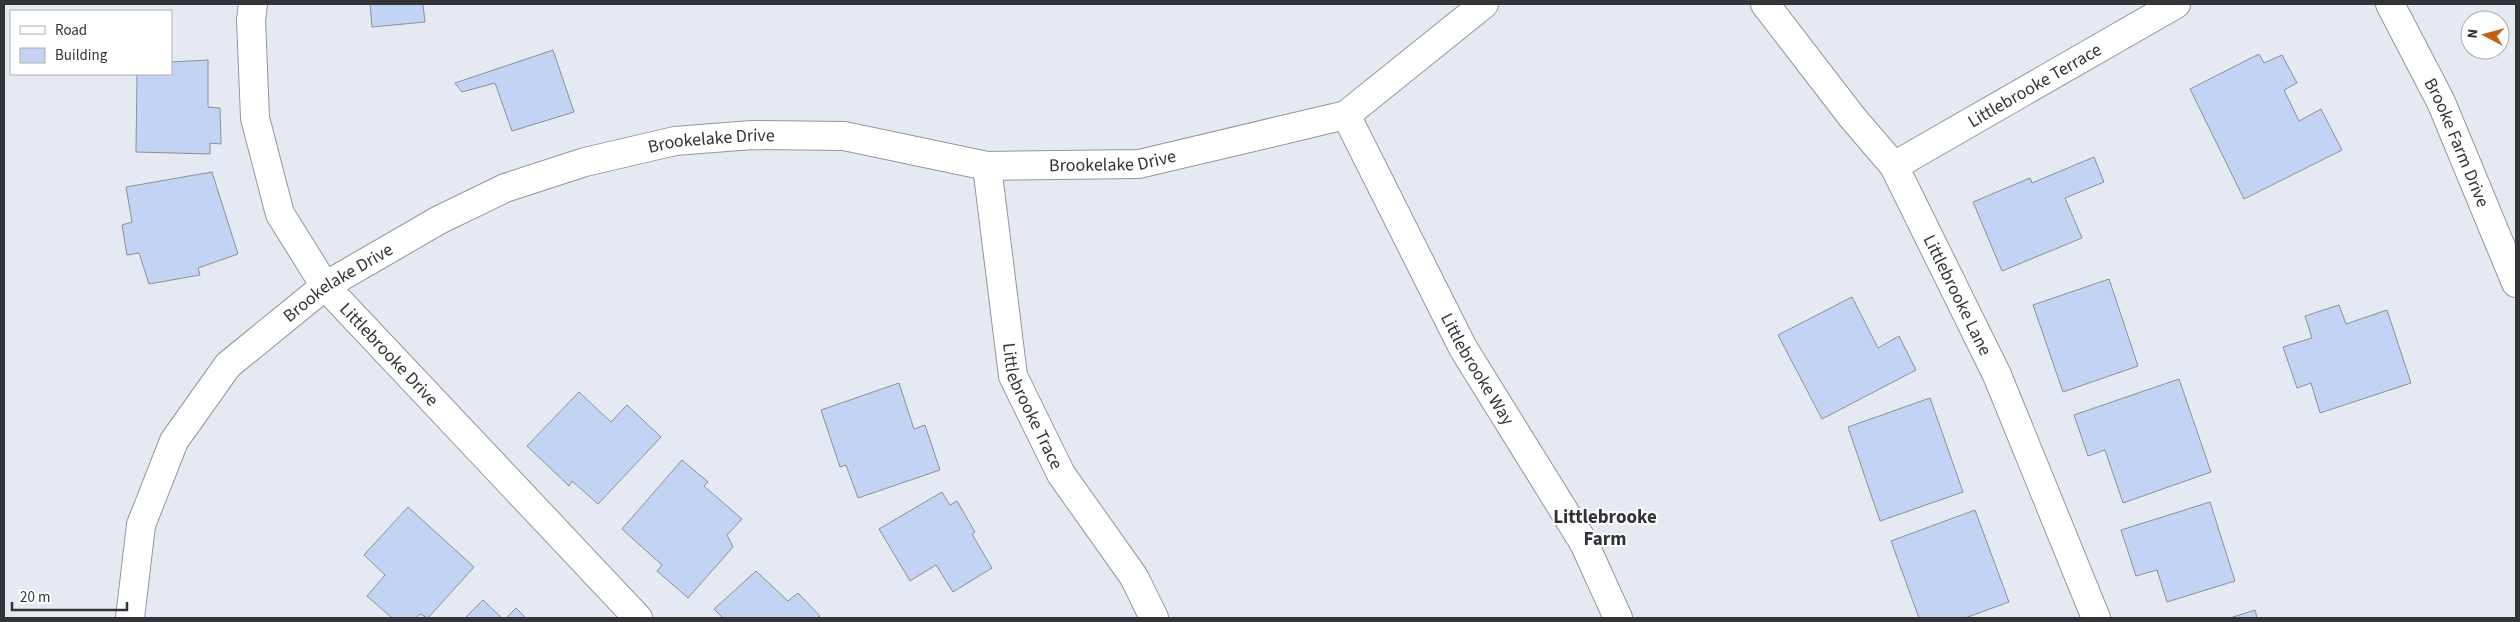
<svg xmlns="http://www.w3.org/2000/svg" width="2520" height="622" viewBox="0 0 2520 622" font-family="'Source Sans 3',sans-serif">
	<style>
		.building { fill: #c2d3f4; stroke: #8c9098 }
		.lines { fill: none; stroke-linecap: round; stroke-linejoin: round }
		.minor-casing { stroke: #92969d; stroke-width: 30 }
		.minor { stroke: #fff; stroke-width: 28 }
		.labels { text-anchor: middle; stroke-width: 4; stroke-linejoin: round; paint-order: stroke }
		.street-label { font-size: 18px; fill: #333438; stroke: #fff }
		.neighbourhood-label { font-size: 19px; font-weight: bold; fill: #333438; stroke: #fff }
	</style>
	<rect width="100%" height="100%" fill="#e5eaf2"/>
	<path class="building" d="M370 4H423L425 22 372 27Z
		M553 50 574 112 512 131 495 83 462 92 455 83Z
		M2259 54 2264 63 2282 55 2297 83 2284 90 2299 121 2321 109 2342 150 2244 199 2190 89Z
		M208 60V107L220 108 221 144 210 143V154L136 152 137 74H171V62Z
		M2094 157 2104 182 2065 198 2082 238 2002 271 1973 202 2030 178 2032 183Z
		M212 172 238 254 198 268 200 275 149 284 139 253 127 255 122 225 132 222 126 187Z
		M2109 279 2138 366 2063 392 2033 305Z
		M1852 297 1878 348 1899 336 1916 370 1822 419 1778 335Z
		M2339 305 2346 324 2387 310 2411 383 2320 413 2311 383 2297 388 2283 347 2312 338 2305 316Z
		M2179 379 2211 472 2123 503 2105 450 2088 456 2074 415Z
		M899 383 914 429 925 425 940 470 858 498 846 465 840 467 821 410Z
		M579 392 611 422 627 405 661 437 598 504 572 481 569 486 527 446Z
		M1930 398 1963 492 1880 521 1848 427Z
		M682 460 708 482 704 486 742 519 727 535 733 547 688 598 657 571 662 565 622 529Z
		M942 492 950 505 957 501 975 532 972 534 992 568 953 592 936 565 910 581 879 529Z
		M2210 502 2235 581 2167 602 2157 570 2136 576 2121 530Z
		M408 507 474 567 428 618 420 614 416 618H392L367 596 385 575 364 555Z
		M1975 510 2009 602 1965 618H1919L1891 541Z
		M756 571 788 601 798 593 820 616 817 618H723L714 609Z
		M483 600 502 618H465Z
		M516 608 526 618H506Z
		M2255 610 2257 618H2230Z"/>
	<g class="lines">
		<defs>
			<g id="minor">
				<path id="s1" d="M253 4 251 20 255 118 280 214 325 286 638 618"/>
				<path id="s2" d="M1765 4 1852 117 1894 166 1997 375 2096 618"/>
				<path id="s3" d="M2390 4 2441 102 2516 283"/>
				<path id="s4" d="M1346 115 1463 348 1584 543 1618 618"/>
				<path id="s5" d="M987 166 1013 376 1061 474 1134 577 1154 618"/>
				<path id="s6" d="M1894 166 2176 4"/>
				<path id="s7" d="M130 618 141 525 174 441 228 365 325 286 439 220 505 188 585 162 675 141 752 135 844 136 987 166 1139 164 1346 115 1484 4"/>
			</g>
		</defs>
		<use href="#minor" class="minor-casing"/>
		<use href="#minor" class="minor"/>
	</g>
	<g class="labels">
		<g class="street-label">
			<text dy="6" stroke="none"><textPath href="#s6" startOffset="162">Littlebrooke Terrace</textPath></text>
			<text dy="6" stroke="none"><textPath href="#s7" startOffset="820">Brookelake Drive</textPath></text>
			<text dy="6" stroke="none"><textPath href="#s3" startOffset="154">Brooke Farm Drive</textPath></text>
			<text dy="6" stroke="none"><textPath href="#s7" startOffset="1225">Brookelake Drive</textPath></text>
			<text dy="6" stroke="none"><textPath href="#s7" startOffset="415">Brookelake Drive</textPath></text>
			<text dy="6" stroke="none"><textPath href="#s2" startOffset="351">Littlebrooke Lane</textPath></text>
			<text dy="6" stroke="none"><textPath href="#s1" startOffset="392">Littlebrooke Drive</textPath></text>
			<text dy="6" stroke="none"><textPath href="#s4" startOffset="286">Littlebrooke Way</textPath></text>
			<text dy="6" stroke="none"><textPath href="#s5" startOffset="246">Littlebrooke Trace</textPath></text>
		</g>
		<g class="neighbourhood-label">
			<text x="1605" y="523">Littlebrooke<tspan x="1605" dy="22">Farm</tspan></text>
		</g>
	</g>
	<rect width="2520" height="622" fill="none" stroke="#333438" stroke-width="10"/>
	<rect x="10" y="10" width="162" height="65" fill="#ffffff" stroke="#adaeaf"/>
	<rect x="20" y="26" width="25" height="8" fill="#ffffff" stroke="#adaeaf"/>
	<text x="55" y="35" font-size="15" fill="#333438">Road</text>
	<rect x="20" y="48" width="25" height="15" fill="#c2d3f4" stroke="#adaeaf"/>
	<text x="55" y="60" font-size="15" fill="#333438">Building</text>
	<g transform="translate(2485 35) rotate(276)"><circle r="24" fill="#ffffff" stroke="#adaeaf"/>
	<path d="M0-4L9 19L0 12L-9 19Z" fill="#c06218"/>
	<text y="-8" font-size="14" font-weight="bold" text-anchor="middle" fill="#333438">N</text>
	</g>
	<path d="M12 602v8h115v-8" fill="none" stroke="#333438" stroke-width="2.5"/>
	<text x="20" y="602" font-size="15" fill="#333438" stroke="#ffffff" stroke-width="4" paint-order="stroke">20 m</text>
</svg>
